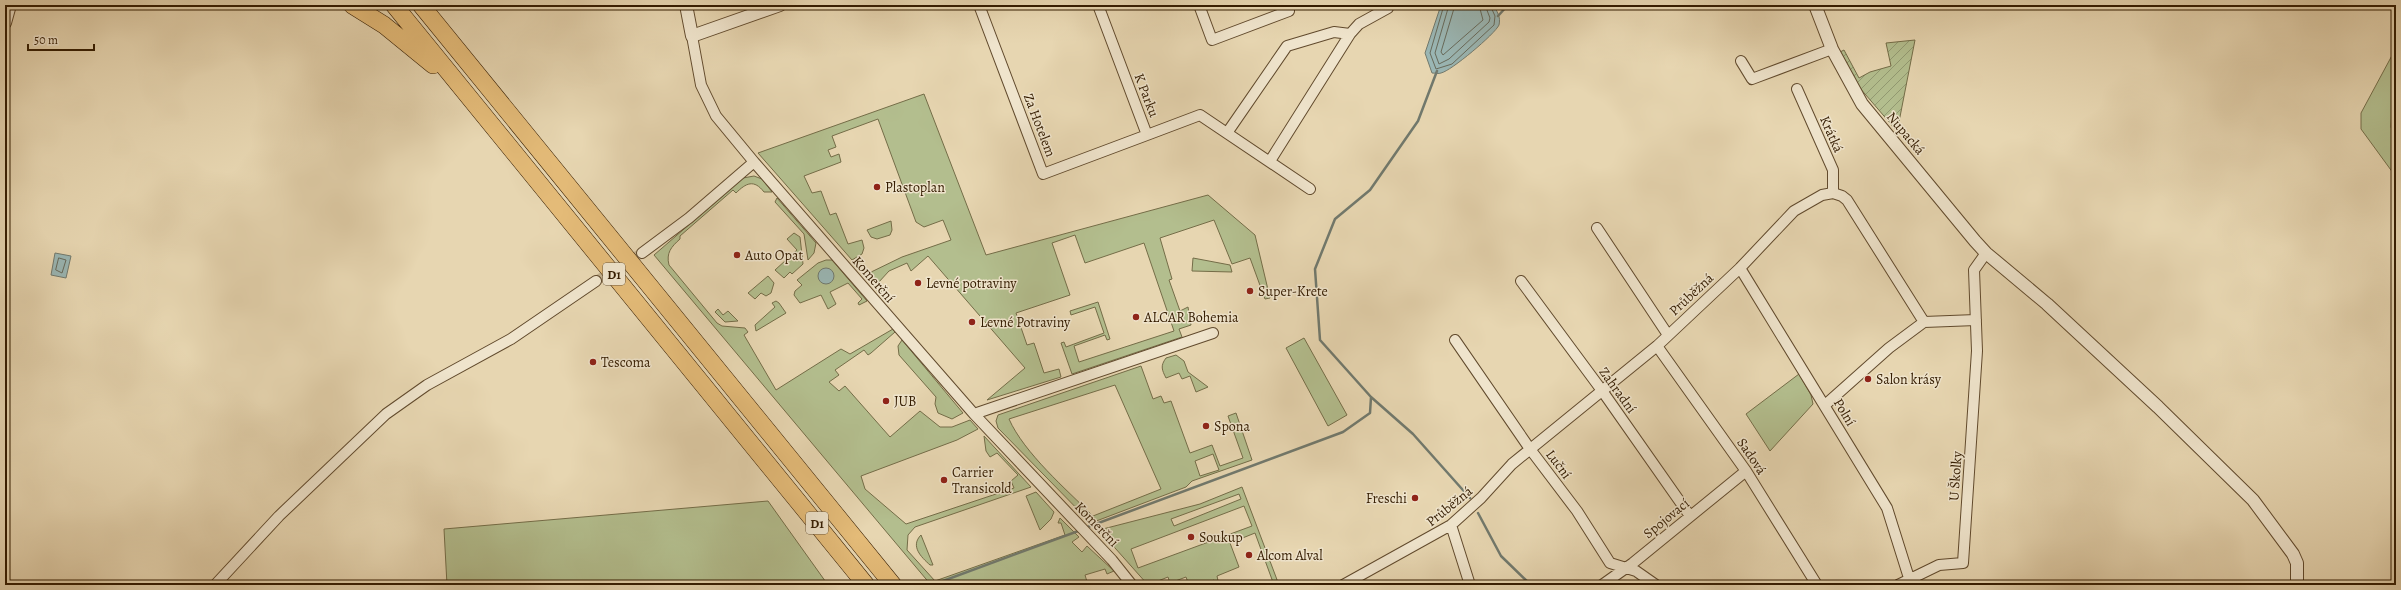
<svg xmlns="http://www.w3.org/2000/svg" width="2401" height="590" viewBox="0 0 2401 590" font-family="Alegreya,serif">
	<style>
		.green { fill: #b3be8e; stroke: #746d48; fill-rule: evenodd }
		.garden { fill: url(#garden-furrows); stroke: #746d48 }
		.water { fill: #9ab7b5; stroke: #71796d }
		.lines { fill: none; stroke-linecap: round; stroke-linejoin: round }
		.shore { stroke: #676a5b; stroke-width: 1 }
		.stream { stroke: #71796d; stroke-width: 2.5 }
		.minor-tunnel { stroke: #c3b18e; stroke-width: 10; stroke-dasharray: 10 5; stroke-linecap: butt }
		.minor-casing { stroke: #614a2d; stroke-width: 12 }
		.tertiary-casing { stroke: #614a2d; stroke-width: 14 }
		.motorway-casing { stroke: #341c01; stroke-width: 18 }
		.minor { stroke: #efe4cc; stroke-width: 10 }
		.tertiary { stroke: #efe4cc; stroke-width: 12 }
		.motorway { stroke: #e4bb78; stroke-width: 17 }
		.poi-dot { fill: #8f2418; stroke: #efe4cc; stroke-width: 1.5 }
		.labels { text-anchor: middle; stroke-width: 3; stroke-linejoin: round; paint-order: stroke }
		.shield { fill: #efe4cc; stroke: #6c583e; stroke-width: 1 }
		.shield-label { font-size: 13px; font-weight: bold; fill: #341c01 }
		.street-label { font-size: 14px; fill: #341c01; stroke: #efe4cc }
		.poi-label { font-size: 14px; fill: #341c01; stroke: #efe4cc; text-anchor: start }
	</style>
	<defs>
		<pattern id="garden-furrows" width="10" height="10" patternUnits="userSpaceOnUse"><rect width="10" height="10" fill="#b3be8e"/><path d="M-1 1l2-2M0 10L10 0M9 11l2-2" fill="none" stroke="#929a72"/></pattern>
	</defs>
	<rect width="100%" height="100%" fill="#e7d6b1"/>
	<filter id="stains"><feTurbulence type="fractalNoise" baseFrequency=".005" numOctaves="4"/><feColorMatrix values="0 0 0 0 .2 0 0 0 0 .09 0 0 0 0 .02 0 0 0 .5 -.17"/></filter>
	<radialGradient id="worn" r=".72"><stop offset=".6" stop-color="#630" stop-opacity="0"/><stop offset="1" stop-color="#630" stop-opacity=".3"/></radialGradient>
	<path class="green" d="M2396 48V91L2392 109 2391 127 2396 140V177L2361 129V113Z
		M924 94 986 255 1208 195 1255 235 1270 298 1265 299 1250 258 1232 264 1214 220 1160 238 1172 279 1169 280 1180 311 1188 307 1191 325 1179 329 1182 337 1072 374 1061 343 1064 342 1066 347 1104 333 1095 307 1071 315 1070 311 1098 302 1110 339 1107 340 1105 335 1074 346 1079 362 1174 331 1144 243 1085 263 1075 235 1052 243 1070 295 1016 313 1027 345 1034 343 1044 373 1059 369 1061 377 987 400 1025 368 928 256 911 271 907 263 889 271 878 283 885 289 879 293 865 275 902 257 951 240 943 220 924 227 916 222 878 119 832 136 836 147 828 150 831 157 839 154 841 162 804 176 812 193 821 191 830 215 836 213 848 244 862 240 864 248 862 254 852 260 758 153Z
		M754 176 762 179 772 192H764C754 179 746 183 736 193L733 190 680 236V239C671 247 666 253 669 265L717 323 722 326 745 328 748 332 744 335 776 390 841 349 850 354 893 329 895 332 871 353 868 355 864 350 835 370 839 375 829 382 839 391 845 386 890 437 920 411 940 427H952L970 420 978 429 957 440 861 476 865 489 906 524 1014 488 1011 481 1018 475 997 453 990 457 986 451 984 436 1031 487 915 527 908 535 907 550 935 581 1065 535 1061 523H1058L1060 518 1079 537 1072 542 1082 552 1087 546 1114 571 1107 574 1105 569 1085 575 1088 585H931L654 255 743 178Z
		M777 198 816 243 814 253 808 260 804 234 775 202Z
		M891 221 892 230 890 235 877 239 871 237 867 230Z
		M794 233 800 237 803 264 792 274 790 272 784 278 775 270 797 250 787 239Z
		M1193 258 1230 265 1232 272 1192 271Z
		M826 260H832L867 301 859 305 858 303 862 299 848 283 830 292 836 304 828 309 821 295 800 303 794 295 795 291 802 285 797 280 818 263Z
		M768 276 774 283 771 293 766 296 761 293 755 299 748 293Z
		M776 301 779 303 786 313 756 331 755 325 775 307 772 303Z
		M718 309 723 315 728 311 738 321 725 322 715 312Z
		M1304 338 1347 415 1328 426 1286 348Z
		M902 340 963 413 952 419 938 413 935 404 936 397 899 355 898 346Z
		M1176 355 1184 361 1188 372 1208 387 1196 392 1190 376 1182 379 1179 373 1166 378C1162 370 1160 366 1166 358Z
		M1141 366 1153 399 1161 396 1164 403 1171 401 1190 453 1212 445 1220 466 1243 458 1228 416 1236 413 1252 460 1192 481 1186 487 1091 523 998 428 996 421 998 415ZM1115 385 1161 489 1093 516C1067 490 1024 453 1009 419ZM1213 454 1219 470 1200 476 1195 461Z
		M1799 374 1811 395 1813 404 1770 451 1746 414Z
		M1242 487 1279 585H1274L1255 533 1230 543 1239 567 1217 576 1219 585H1216L1214 580 1201 585H1189L1186 577 1170 583 1168 577 1158 581 1159 585H1148L1099 530 1200 504ZM1239 494 1241 499 1174 526 1171 519ZM1244 506 1252 526 1138 568 1131 549Z
		M1036 492 1054 512 1051 519 1040 530 1026 496Z
		M768 501 828 585H447L444 529Z
		M921 535 933 565H930C921 557 910 546 921 535Z"/>
	<path class="garden" d="M1915 40 1898 127 1896 130 1859 87 1840 52 1844 50 1859 78 1870 72 1891 66 1886 43Z"/>
	<path class="water" d="M1441 5H1493C1497 11 1501 17 1499 25 1495 34 1451 71 1441 73 1439 74 1435 73 1432 73L1425 53Z
		M55 253 71 256 66 278 51 275Z
		M818 276a8 8 0 1 1 16 0a8 8 0 1 1-16 0Z"/>
	<g class="lines">
		<path class="shore" d="M1444 5 1430 53 1436 69 1452 64 1494 25 1495 16 1490 5
			M1449 5 1435 53 1439 64 1449 59 1489 22 1490 18 1485 5
			M1455 5 1441 52 1443 55 1483 20 1479 5
			M59 258 66 260 62 273 56 270Z"/>
		<path class="stream" d="M1498 16 1508 5
			M1371 397 1413 434 1470 498
			M1478 513 1501 556 1531 585
			M1085 528 1343 432 1370 413 1371 397 1320 340 1315 269 1335 219 1370 190 1418 121 1437 71
			M932 585 1081 530"/>
		<path class="minor-tunnel" d="M596 281 642 253"/>
		<defs>
			<path id="minor" d="M979 5 1043 174 1147 135
				M1098 5 1147 135 1200 115 1310 189
				M1199 5 1212 40 1289 11 1286 5
				M1741 61 1752 79 1832 49
				M1797 89 1833 170V193
				M1227 133 1287 46 1334 32 1350 34
				M1270 161 1350 34 1359 24 1388 8
				M754 162 974 414 1112 560 1132 585
				M1597 228 1668 335
				M642 253 689 218 754 162 716 116 701 85 692 36
				M1740 268 1887 508 1909 578
				M1521 281 1603 392 1690 516
				M1924 322 1976 320
				M1455 340 1530 449 1577 511 1610 563 1636 571 1656 585
				M1657 346 1746 471 1817 585
				M1825 405 1889 348 1924 322
				M974 414 1213 333
				M1451 525 1470 585
				M215 585 279 516 386 414 427 385 511 339 596 281
				M1343 585 1451 525 1481 498 1512 464 1657 346 1740 268 1794 211 1822 195 1833 193 1842 196 1847 200 1924 322
				M1602 585 1633 563 1746 471
				M1898 585 1939 565 1963 563 1977 351 1974 270 1986 253"/>
			<path id="tertiary" d="M686 5 692 36 780 5
				M1815 5 1832 49 1862 104 1975 241 1986 253 2047 304 2158 407 2253 500 2293 554 2297 563V585
				M5 23 10 5"/>
			<path id="motorway" d="M352 5 384 25 433 65
				M394 5 866 585
				M421 5 893 585"/>
		</defs>
		<use href="#minor" class="minor-casing"/>
		<use href="#tertiary" class="tertiary-casing"/>
		<use href="#motorway" class="motorway-casing"/>
		<use href="#minor" class="minor"/>
		<use href="#tertiary" class="tertiary"/>
		<use href="#motorway" class="motorway"/>
	</g>
	<g class="poi-dot">
		<circle cx="877" cy="187" r="4"/>
		<circle cx="737" cy="255" r="4"/>
		<circle cx="918" cy="283" r="4"/>
		<circle cx="1250" cy="291" r="4"/>
		<circle cx="1136" cy="317" r="4"/>
		<circle cx="972" cy="322" r="4"/>
		<circle cx="593" cy="362" r="4"/>
		<circle cx="1868" cy="379" r="4"/>
		<circle cx="886" cy="401" r="4"/>
		<circle cx="1206" cy="426" r="4"/>
		<circle cx="944" cy="480" r="4"/>
		<circle cx="1415" cy="498" r="4"/>
		<circle cx="1191" cy="537" r="4"/>
		<circle cx="1249" cy="555" r="4"/>
	</g>
	<g class="labels">
		<g class="shield">
			<rect x="603" y="263" width="22" height="22" rx="3"/>
			<rect x="806" y="512" width="22" height="22" rx="3"/>
		</g>
		<g class="shield-label">
			<text x="614" y="279">D1</text>
			<text x="817" y="528">D1</text>
		</g>
		<g class="street-label">
			<text transform="translate(1147 95) rotate(69)" y="5">K Parku</text>
			<text transform="translate(1040 125) rotate(69)" y="5">Za Hotelem</text>
			<text transform="translate(1906 133) rotate(50)" y="5">Nupacká</text>
			<text transform="translate(1832 134) rotate(66)" y="5">Krátká</text>
			<text transform="translate(874 279) rotate(49)" y="5">Komerční</text>
			<text transform="translate(1691 294) rotate(-43)" y="5">Průběžná</text>
			<text transform="translate(1618 390) rotate(54)" y="5">Zahradní</text>
			<text transform="translate(1845 412) rotate(59)" y="5">Polní</text>
			<text transform="translate(1752 456) rotate(56)" y="5">Sadová</text>
			<text transform="translate(1559 464) rotate(53)" y="5">Luční</text>
			<text transform="translate(1955 476) rotate(-86)" y="5">U Školky</text>
			<text transform="translate(1449 506) rotate(-39)" y="5">Průběžná</text>
			<text transform="translate(1666 518) rotate(-39)" y="5">Spojovací</text>
			<text transform="translate(1097 524) rotate(46)" y="5">Komerční</text>
		</g>
		<g class="poi-label">
			<text x="885" y="192">Plastoplan</text>
			<text x="745" y="260">Auto Opat</text>
			<text x="926" y="288">Levné potraviny</text>
			<text x="1258" y="296">Super-Krete</text>
			<text x="1144" y="322">ALCAR Bohemia</text>
			<text x="980" y="327">Levné Potraviny</text>
			<text x="601" y="367">Tescoma</text>
			<text x="1876" y="384">Salon krásy</text>
			<text x="894" y="406">JUB</text>
			<text x="1214" y="431">Spona</text>
			<text x="952" y="477">Carrier<tspan x="952" dy="16">Transicold</tspan></text>
			<text x="1407" y="503" text-anchor="end">Freschi</text>
			<text x="1199" y="542">Soukup</text>
			<text x="1257" y="560">Alcom Alval</text>
		</g>
	</g>
	<rect width="2401" height="590" fill="none" stroke="#e7d6b1" stroke-width="20"/>
	<rect x="6" y="6" width="2389" height="578" fill="none" stroke="#341c01" stroke-width="2"/>
	<rect x="10" y="10" width="2381" height="570" fill="none" stroke="#341c01"/>
	<path d="M28 44v6h66v-6" fill="none" stroke="#341c01" stroke-width="2"/>
	<text x="34" y="44" font-size="12" fill="#341c01" stroke="#efe4cc" stroke-width="3" paint-order="stroke">50 m</text>
	<rect width="100%" height="100%" filter="url(#stains)"/>
	<rect width="100%" height="100%" fill="url(#worn)"/>
</svg>
